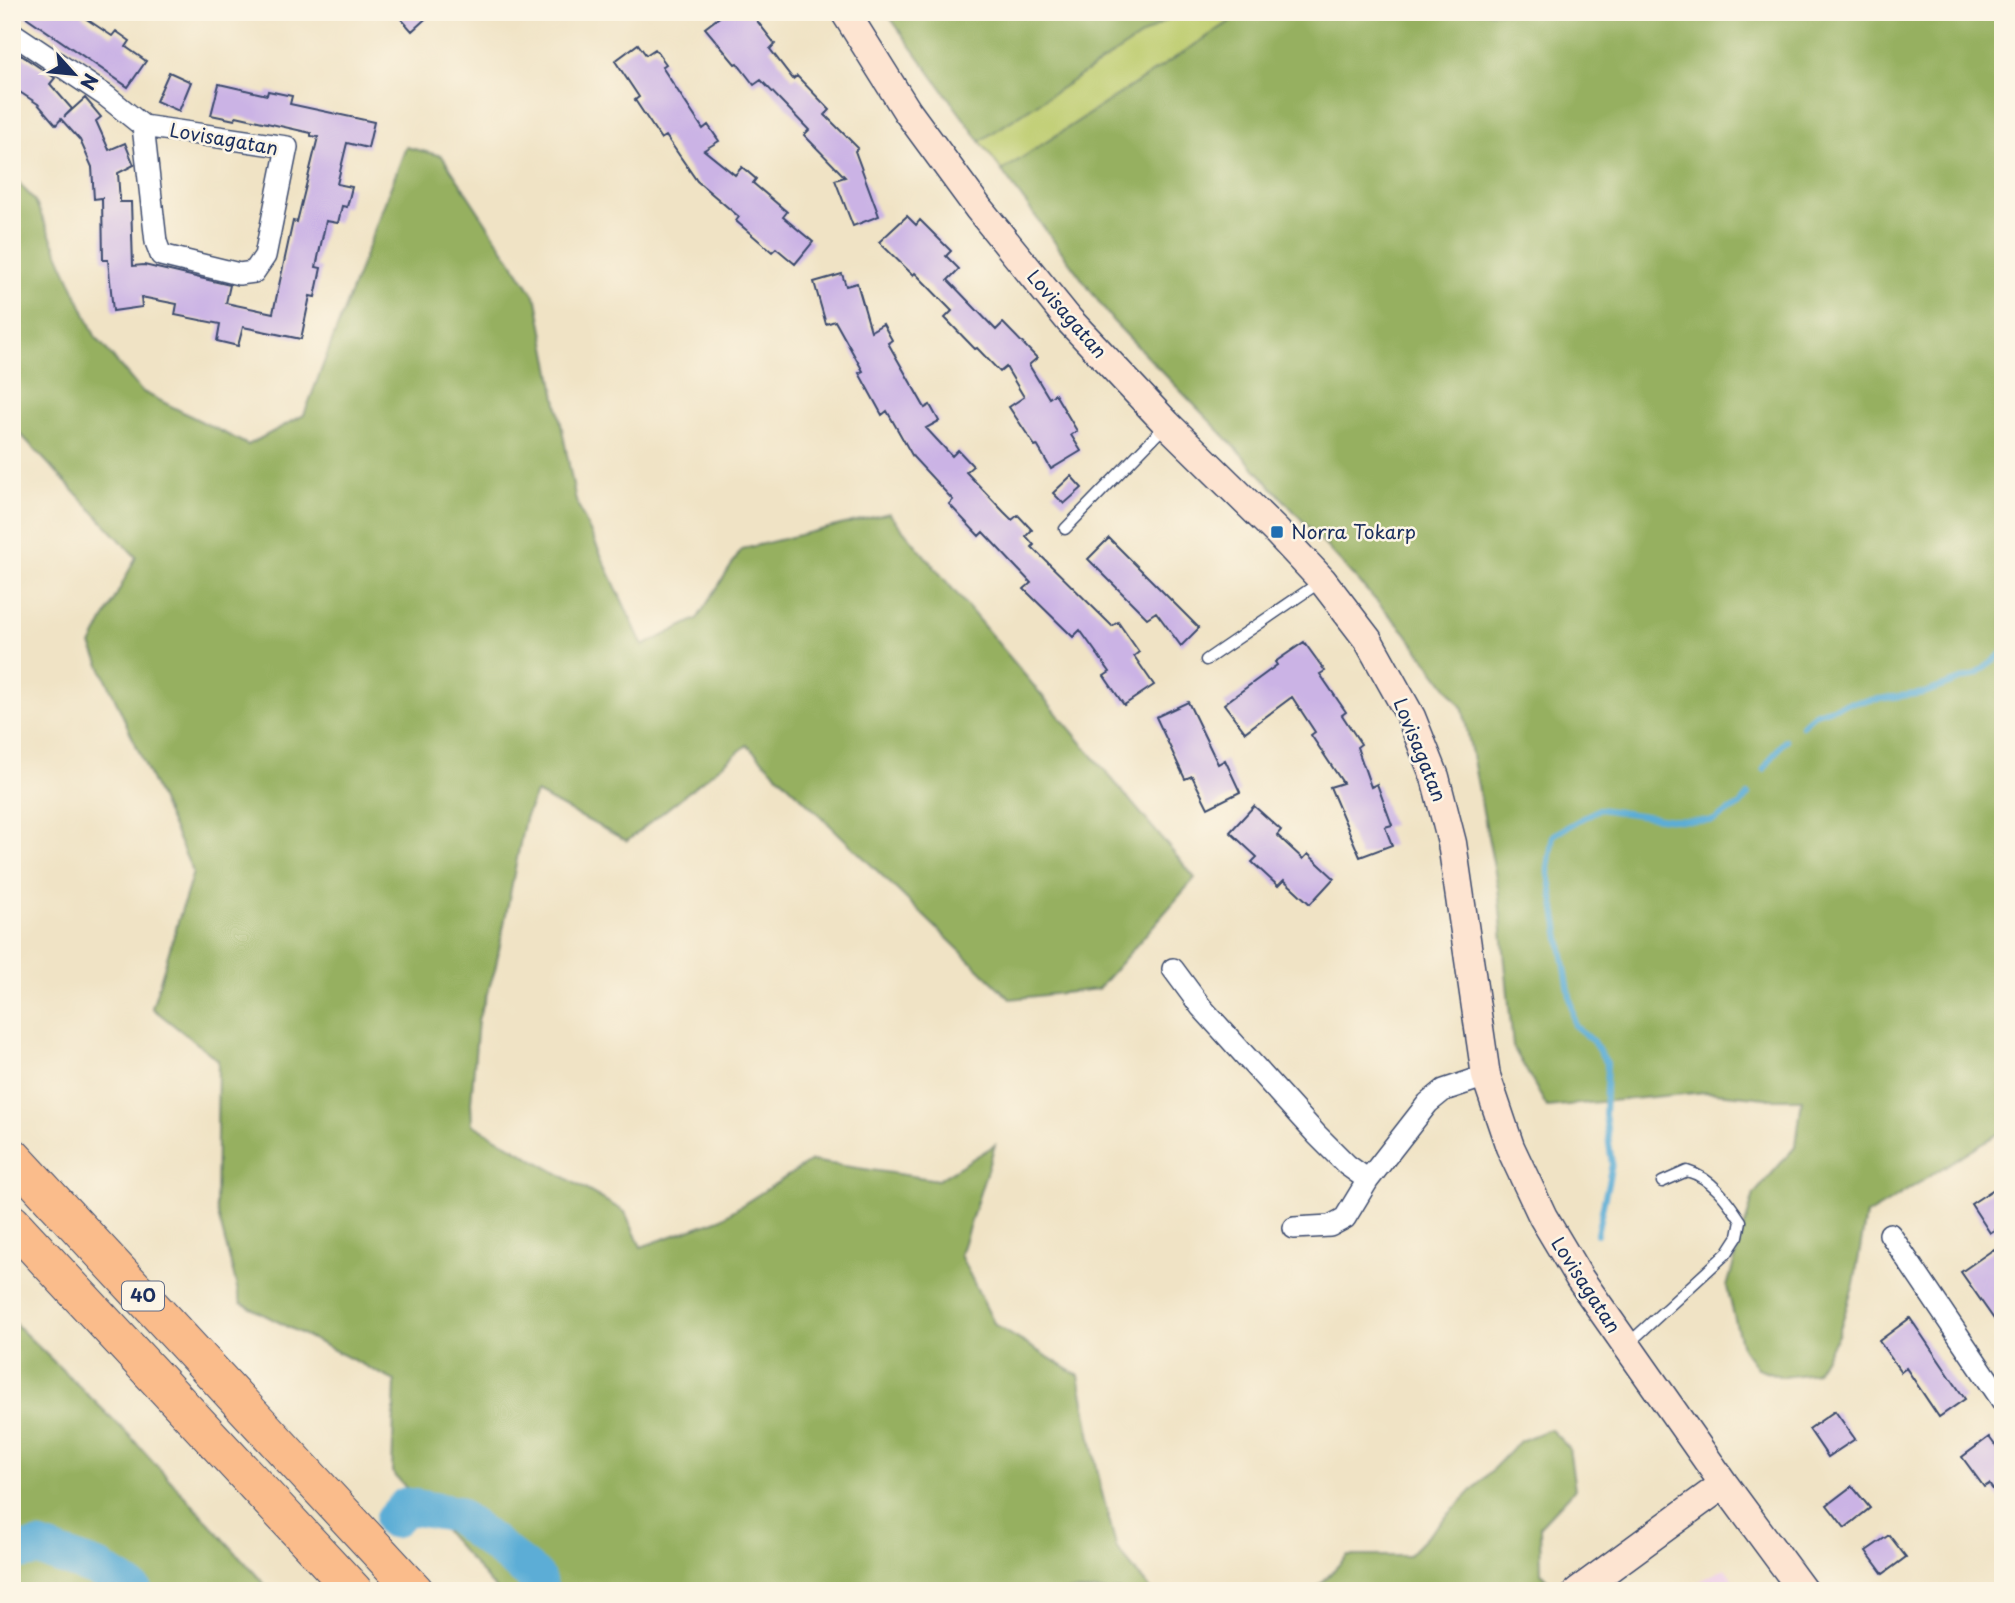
<svg xmlns="http://www.w3.org/2000/svg" width="2015" height="1603" viewBox="0 0 2015 1603" font-family="'Playpen Sans',sans-serif">
	<style>
		.built { fill: #eed0e8 }
		.green { fill: #bdcc6e; stroke: #6c7e66; stroke-width: 2 }
		.forest { fill: #96b061; stroke: #587060; stroke-width: 2 }
		.lines { fill: none; stroke-linecap: round; stroke-linejoin: round }
		.stream { stroke: #5badd6; stroke-width: 6 }
		.river { stroke: #5badd6; stroke-width: 37 }
		.building { fill: #cbb3e5 }
		.lane-casing { stroke: #3b4a6d; stroke-width: 13 }
		.street-casing { stroke: #3b4a6d; stroke-width: 24 }
		.secondary-casing { stroke: #3b4a6d; stroke-width: 31 }
		.highway-casing { stroke: #3b4a6d; stroke-width: 39 }
		.lane { stroke: #fff; stroke-width: 10 }
		.street { stroke: #fff; stroke-width: 21 }
		.secondary { stroke: #fde4d1; stroke-width: 28 }
		.highway { stroke: #fabc8b; stroke-width: 37 }
		.poi-dot { fill: #1f6fb2; stroke: #fcf5e5; stroke-width: 2.5 }
		.labels { text-anchor: middle; stroke-width: 5; stroke-linejoin: round; paint-order: stroke }
		.shield { fill: #fcf5e5; stroke: #5e6a86; stroke-width: 2 }
		.shield-label { font-size: 18px; font-weight: bold; fill: #1b2f5e }
		.street-label { font-size: 19px; fill: #1b2f5e; stroke: #fcf5e5 }
		.poi-label { font-size: 19px; fill: #1b2f5e; stroke: #fcf5e5; text-anchor: start }
	</style>
	<rect width="100%" height="100%" fill="#fcf5e5"/>
	<filter id="ink" filterUnits="userSpaceOnUse"><feTurbulence type="fractalNoise" baseFrequency=".0143" numOctaves="2"/><feDisplacementMap in="SourceGraphic" scale="14" xChannelSelector="R" yChannelSelector="G"/><feConvolveMatrix kernelMatrix="1 2 1 2 8 2 1 2 1" color-interpolation-filters="sRGB"/></filter>
	<filter id="wash" filterUnits="userSpaceOnUse"><feTurbulence type="fractalNoise" baseFrequency=".00686" numOctaves="4" result="noise"/><feDisplacementMap in="SourceGraphic" scale="28" xChannelSelector="R" yChannelSelector="G"/><feGaussianBlur stdDeviation="1.57" result="paint"/><feColorMatrix in="noise" values="0 0 0 0 0 0 0 0 0 0 0 0 0 0 0 0 0 1.4 0 .05"/><feComposite in="paint" operator="in"/></filter>
	<g filter="url(#wash)">
		<rect width="100%" height="100%" fill="#f0e3c5"/>
		<path class="built" d="M1725 1568 1742 1591H1681Z"/>
		<path class="green" d="M1178 12H1245L1002 171 980 141Z"/>
		<path class="forest" d="M886 12H1178L980 141Z
			M1245 12H2003V1131C1956 1157 1913 1189 1866 1215L1854 1284 1838 1335 1815 1373 1782 1377 1757 1368 1742 1348 1727 1287 1754 1194 1796 1146 1802 1099H1775L1706 1092 1547 1107 1513 1047 1498 888 1463 709 1404 631 1234 446 1113 321 1002 171Z
			M406 147 442 156 537 300 576 501 643 646 697 619 742 549 889 513 1195 878 1098 989 1010 999 747 745 627 841 536 793 525 818 495 970 478 1020 471 1102 472 1124 625 1212 641 1247 720 1219 811 1161 938 1180 995 1145 960 1255 995 1325 1079 1376 1101 1489 1117 1549 1152 1591H498L392 1472 395 1381 241 1303 216 1207 218 1060 152 1008 193 872 91 645 136 557 12 425V175L35 201 95 336 141 391 248 445 304 415Z
			M12 1321 128 1434 271 1591H12Z
			M1550 1429 1569 1448 1575 1489 1540 1526 1541 1573 1557 1591H1314L1347 1556H1408L1520 1441Z"/>
		<g class="lines">
			<path class="stream" d="M1802 725 1816 713 1848 703 1924 693 1977 674 2003 653
				M1764 769 1780 746 1786 740
				M1597 1234 1612 1164 1605 1115 1607 1063 1592 1040 1575 1026 1548 868 1553 835 1599 809 1673 820 1712 821 1740 805 1748 795"/>
			<path class="river" d="M393 1520 406 1506 455 1514 536 1577 541 1591
				M12 1553 39 1548 101 1570 134 1591"/>
		</g>
		<g id="blocks">
			<path class="building" d="M19 12H82V16L112 36 116 31 130 41 126 47 146 61 128 87Z
				M395 12H433L412 31Z
				M726 12H750L775 44 770 49 793 79 797 76 830 110 825 115 858 148 855 151 879 216 853 226 835 180 845 177 804 135 809 130 761 80 754 85 737 63 735 64 705 28Z
				M638 44 646 55 655 49 666 64 662 67 703 129 708 125 719 141 704 150 735 175 742 167 756 179 753 183 787 212 783 217 813 242 795 264 776 248 772 252 736 221 739 217 697 181 666 136 661 139 635 100 639 97 615 61Z
				M12 49 55 78 50 84 72 109 64 117 85 98 101 117 96 121 109 150 125 143 134 165 118 173 120 202H131L133 266 144 265 230 285 226 303 273 313 293 221 297 222 318 137 311 136V133L236 116 235 120 211 115 219 84 267 95 268 91 292 96 290 104 374 122 368 148 347 143 337 184 352 187 347 207 342 206 338 223 326 221 316 267 321 268 315 297 310 296 301 339 243 327 238 346 217 341 220 324 175 315 177 304 141 297 142 307 113 311 108 260H103L102 198 94 199 92 167 80 140 61 119 56 125 38 104 12 87Z
				M169 72 191 82 179 111 156 101Z
				M907 216 916 225 920 220 951 251 946 256 959 269 948 280 996 330 1003 323 1037 358 1029 365 1049 398 1055 394 1077 431 1071 435 1081 451 1051 469 1037 445 1035 446 1009 407 1024 397 1006 367 1000 372 977 348 975 349 945 318 952 311 915 273 913 275 879 242Z
				M842 274 846 286 857 283 871 331 883 324 892 340 888 343 925 408 930 405 939 421 926 428 952 456 958 450 973 466 966 472 1004 512 1012 520 1018 515 1032 530 1026 536 1034 545 1032 547 1112 626 1118 622 1139 652 1134 656 1154 685 1124 705 1104 676 1110 672 1080 630 1073 637 1024 589 1031 583 983 532 979 536 949 504 953 500 913 457 887 411 882 415 859 373 863 371 835 321 826 324 814 282Z
				M1071 476 1082 488 1064 504 1053 493Z
				M1109 538 1199 628 1181 646 1156 612 1147 618 1088 559Z
				M1304 642 1325 671 1320 674 1346 712 1342 715 1361 744 1357 747 1371 787 1377 784 1392 825 1385 827 1392 845 1360 857 1330 787 1343 783 1311 735 1315 732 1292 697 1245 732 1224 704 1277 665 1275 662Z
				M1188 702 1218 764 1225 760 1240 792 1208 808 1192 776 1185 779 1156 717Z
				M1254 806 1281 830 1277 835 1303 859 1308 854 1334 878 1310 904 1284 880 1278 886 1252 862 1257 857 1230 832Z
				M2003 1183V1225L1990 1233 1971 1204Z
				M1994 1249 2003 1261V1332L1961 1272Z
				M1910 1318 1965 1399 1939 1417 1906 1368 1901 1372 1879 1341Z
				M1835 1411 1855 1439 1828 1457 1809 1429Z
				M1989 1437 2003 1456V1504L1989 1484 1984 1487 1962 1457Z
				M1852 1486 1870 1508 1845 1528 1827 1505Z
				M1889 1535 1906 1557 1883 1574 1866 1551Z"/>
		</g>
	</g>
	<g filter="url(#ink)">
		<use href="#blocks" fill-opacity="0" stroke="#3b4a6d" stroke-width="2"/>
		<g class="lines">
			<defs>
				<path id="lane" d="M1065 529 1167 424
					M1206 660 1320 582
					M1628 1344 1727 1253 1738 1236 1741 1221C1728 1201 1712 1178 1687 1171L1662 1182"/>
				<path id="street" d="M12 33 106 96 143 126 287 147 265 256 254 272 239 274 161 255 156 242 143 126
					M1173 969 1201 1007 1317 1135 1347 1165 1368 1180
					M1294 1228 1330 1226 1345 1218 1368 1180 1428 1103 1444 1090 1486 1076
					M1890 1234 2003 1402"/>
				<path id="secondary" d="M845 12 907 111 979 209 1069 320 1167 424 1277 532 1322 580 1368 640 1411 717 1435 777 1452 843 1486 1076 1510 1147 1543 1217 1580 1279 1724 1484 1803 1591
					M1578 1591 1724 1484"/>
				<path id="highway" d="M12 1156 415 1591
					M12 1223 354 1591"/>
			</defs>
			<use href="#lane" class="lane-casing"/>
			<use href="#street" class="street-casing"/>
			<use href="#secondary" class="secondary-casing"/>
			<use href="#highway" class="highway-casing"/>
			<use href="#lane" class="lane"/>
			<use href="#street" class="street"/>
			<use href="#secondary" class="secondary"/>
			<use href="#highway" class="highway"/>
		</g>
	</g>
	<rect class="poi-dot" x="1270" y="525" width="14" height="14" rx="3.5"/>
	<g class="labels">
		<rect class="shield" x="122" y="1281.5" width="42" height="29" rx="5"/>
		<g class="shield-label">
			<text x="143" y="1302">40</text>
		</g>
		<g class="street-label">
			<text transform="translate(224 139) rotate(10)" y="7">Lovisagatan</text>
			<text transform="translate(1067 314) rotate(49)" y="7">Lovisagatan</text>
			<text transform="translate(1420 750) rotate(68)" y="7">Lovisagatan</text>
			<text transform="translate(1586 1285) rotate(57)" y="7">Lovisagatan</text>
		</g>
		<g class="poi-label">
			<text x="1291" y="539">Norra Tokarp</text>
		</g>
	</g>
	<rect width="2015" height="1603" fill="none" stroke="#fcf5e5" stroke-width="42"/>
	<g transform="translate(74 74) rotate(117)" stroke="#fcf5e5" stroke-width="5" paint-order="stroke">
	<path d="M0-5L12 26L0 18L-12 26Z" fill="#1b2f5e"/>
	<text y="-10" font-size="19" font-weight="bold" text-anchor="middle" fill="#1b2f5e">N</text>
	</g>
</svg>
